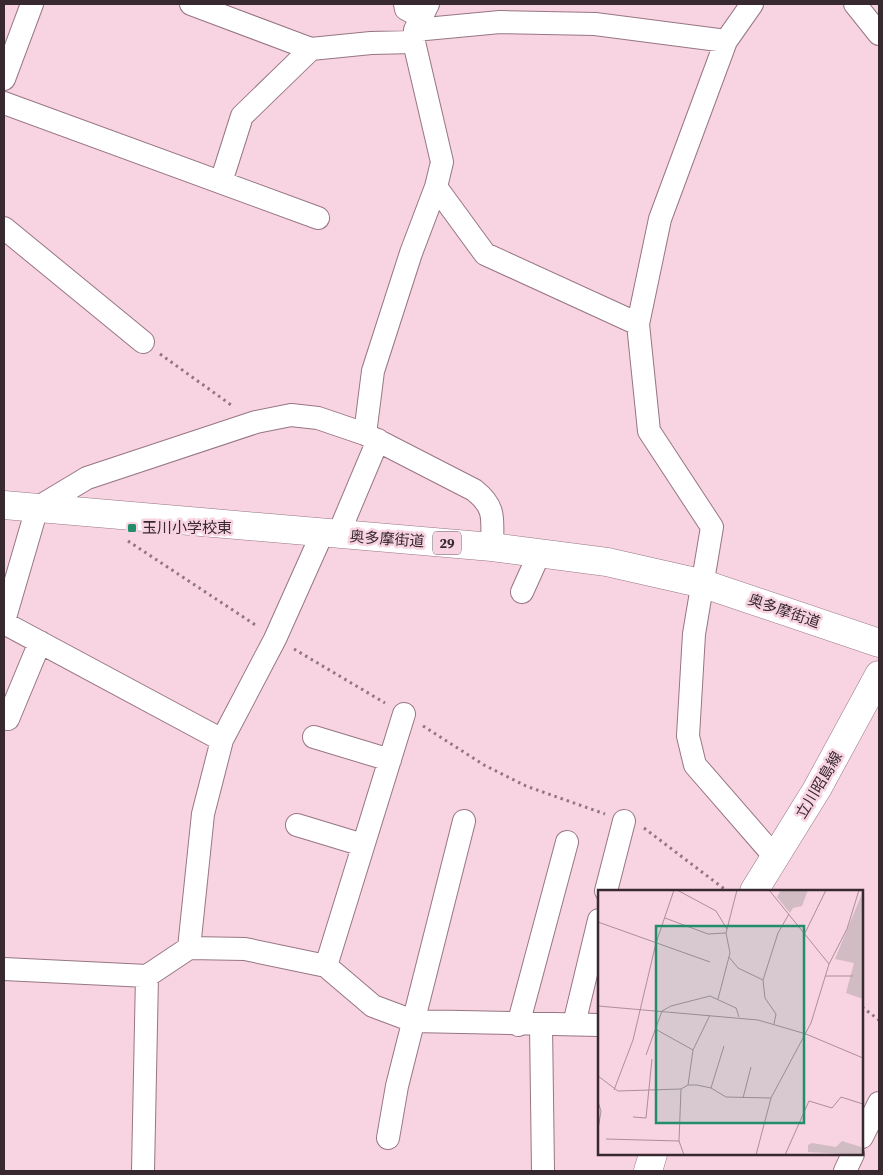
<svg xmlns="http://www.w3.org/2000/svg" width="883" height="1175" viewBox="0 0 883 1175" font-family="'Source Serif 4','Noto Sans JP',serif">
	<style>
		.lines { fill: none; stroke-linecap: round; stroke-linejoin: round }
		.minor-casing { stroke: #977683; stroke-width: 24 }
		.major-casing { stroke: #977683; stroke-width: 29 }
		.path { stroke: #8f7680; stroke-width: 3; stroke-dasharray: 2.5 4; stroke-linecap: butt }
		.minor { stroke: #fff; stroke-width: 22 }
		.major { stroke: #fff; stroke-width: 28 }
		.poi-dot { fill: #228d6c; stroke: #f8d3e1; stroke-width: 2 }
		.labels { text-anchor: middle; stroke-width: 5; stroke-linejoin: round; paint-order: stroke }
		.shield { fill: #f8d3e1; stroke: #715c64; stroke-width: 1 }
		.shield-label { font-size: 14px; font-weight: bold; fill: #37292f }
		.poi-label { font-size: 15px; fill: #37292f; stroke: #f8d3e1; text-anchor: start }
		.street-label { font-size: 15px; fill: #37292f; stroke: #f8d3e1 }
		.inset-road { fill: none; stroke: #ab8f9a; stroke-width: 1 }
		.view { fill: #228d6c; fill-opacity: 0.15; stroke: #228d6c; stroke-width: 2.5 }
		.inset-edge { fill: none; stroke: #37292f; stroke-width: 2.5 }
	</style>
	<rect width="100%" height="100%" fill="#f8d3e1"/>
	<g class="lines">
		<defs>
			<path id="minor" d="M191 4 311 49 371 43 414 42
				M405 4 406 9 421 17
				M752 4 726 41 660 219 638 324 649 431 712 527 694 634 688 736 695 765 775 857
				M855 4 879 34
				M415 30 500 22 595 24 726 41
				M4 79 32 4
				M4 103 318 218
				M221 182 242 116 311 49
				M436 187 485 254 638 324
				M4 228 143 342
				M365 434 373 371 411 253 436 187 442 162 414 42 415 30 428 4
				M338 535 378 440
				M522 592 540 552
				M4 621 37 508 87 478 256 422 291 415 318 418 365 434 474 490C497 508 492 520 492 547
				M4 623 222 740
				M8 719 40 642
				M314 737 390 760
				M297 825 363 845
				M606 891 624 821
				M189 948 203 814 222 740 275 639 322 534
				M326 966 404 714
				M4 969 147 976 189 948 245 949 326 966 373 1006 413 1021 599 1025
				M574 1024 599 920
				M518 1025 567 842
				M541 1025 543 1171
				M862 1137 879 1103
				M388 1138 397 1086 464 821
				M143 1171 147 976
				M845 1171 853 1154"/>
			<path id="major" d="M4 505 492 547 607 562 704 584 879 643
				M754 891 817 789 879 675
				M648 1171 653 1154"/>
		</defs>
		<use href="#minor" class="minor-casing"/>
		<use href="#major" class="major-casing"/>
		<path class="path" d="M160 354 234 407
			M128 541 257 626
			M294 649 385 703
			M423 726 484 765 526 786 605 814
			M644 828 727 891
			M862 1007 879 1020"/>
		<use href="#minor" class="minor"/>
		<use href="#major" class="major"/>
	</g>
	<rect class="poi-dot" x="127" y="523" width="10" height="10" rx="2.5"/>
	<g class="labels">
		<rect class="shield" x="433" y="531.5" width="28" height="23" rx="4"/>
		<g class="shield-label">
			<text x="447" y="548">29</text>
		</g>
		<g class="poi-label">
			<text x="142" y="533">玉川小学校東</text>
		</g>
		<g class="street-label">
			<text transform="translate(387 539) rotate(4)" y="5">奥多摩街道</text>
			<text transform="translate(784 611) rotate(19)" y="5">奥多摩街道</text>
			<text transform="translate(819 785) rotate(-59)" y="5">立川昭島線</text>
		</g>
	</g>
	<g transform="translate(598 890)">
		<rect width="265" height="265" fill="#f8d3e1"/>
		<path d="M183 0H210L204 16 195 18 192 23 179 7ZM265 1V109L248 103 256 73 237 69ZM244 251 263 257 265 265 210 262V255L214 253 238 257Z" fill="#d2bcc4"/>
		<path class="inset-road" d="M79 0 118 21 129 39M171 0 231 74M67 28 110 44 128 43M0 32 112 72M207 43 228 0M131 67 140 78 165 90M227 86H255M120 109 132 63 128 43 139 0M0 116 160 130 208 144 265 168M176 134 178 124 167 108 165 90 180 43 191 24M59 140 95 160M48 165 64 121 73 116 112 106 138 118 141 127M0 186 20 201 83 199 90 195H99L113 198 128 207 173 208M90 195 95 160 112 125M113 198 126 156M83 199 81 251 86 265M16 200 35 150 58 53 76 0M145 208 153 177M0 212 3 221 0 239M35 227 48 228 54 169M8 249 81 251M158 265 173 208 213 133 231 74 249 39 261 0M187 265 211 211 234 218 243 207 265 214"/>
		<path class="view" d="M58 36H206V233H58Z"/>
		<rect width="265" height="265" class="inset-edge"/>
	</g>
	<rect width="883" height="1175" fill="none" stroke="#37292f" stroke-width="10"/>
</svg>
